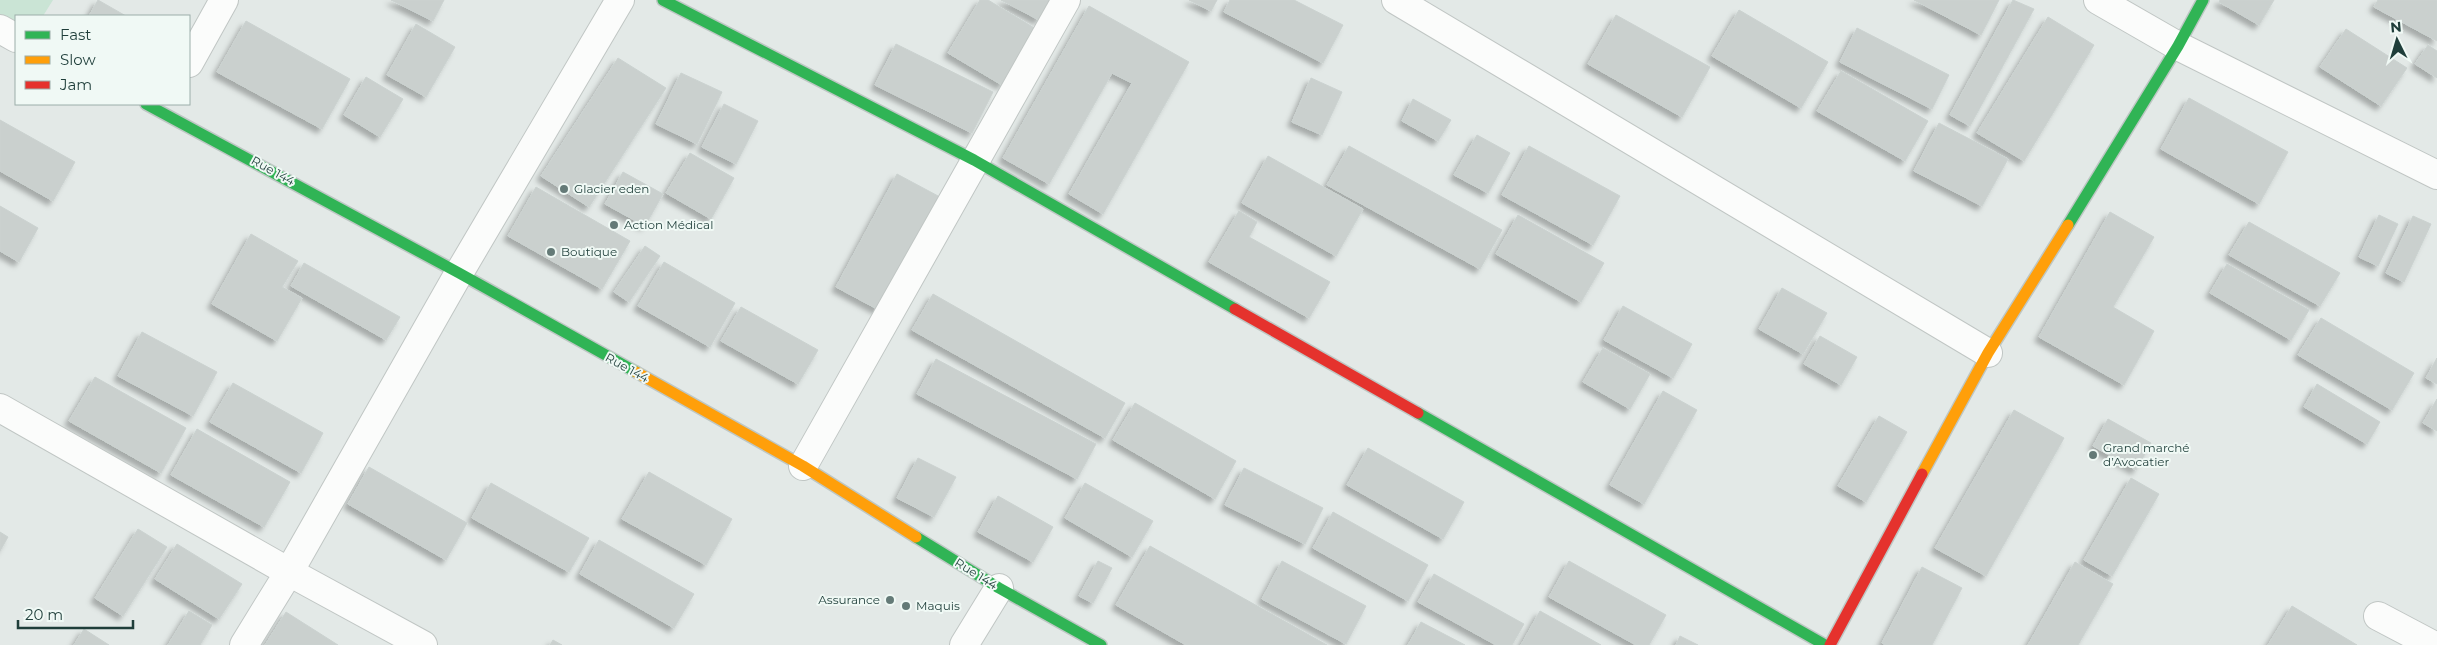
<svg xmlns="http://www.w3.org/2000/svg" width="2437" height="645" viewBox="0 0 2437 645" font-family="Montserrat,sans-serif">
	<style>
		.green { fill: #cae4d5 }
		.building { fill: #cad0ce; stroke: #cbd2d0; filter: url(#shadow) }
		.lines { fill: none; stroke-linecap: round; stroke-linejoin: round }
		.street-casing { stroke: #c0c6c4; stroke-width: 30 }
		.fast-casing { stroke: #bec7c4; stroke-width: 14 }
		.slow-casing { stroke: #bec7c4; stroke-width: 14 }
		.jam-casing { stroke: #bec7c4; stroke-width: 14 }
		.street { stroke: #fbfcfb; stroke-width: 28 }
		.fast { stroke: #30b455; stroke-width: 11 }
		.slow { stroke: #ff9f0a; stroke-width: 11 }
		.jam { stroke: #e5322d; stroke-width: 11 }
		.poi-dot { fill: #647a77; stroke: #f0f9f5; stroke-width: 2 }
		.labels { text-anchor: middle; stroke-width: 4; stroke-linejoin: round; paint-order: stroke }
		.street-label { font-size: 12px; fill: #1f3e3a; stroke: #f0f9f5 }
		.poi-label { font-size: 12px; fill: #1f3e3a; stroke: #f0f9f5; text-anchor: start }
	</style>
	<defs>
		<filter id="shadow"><feDropShadow dx="-4.5" dy="4.5" stdDeviation="2.5" flood-color="#0004"/></filter>
	</defs>
	<rect width="100%" height="100%" fill="#e3e9e7"/>
	<path class="green" d="M0 0H53L43 16H16V34L0 28Z"/>
	<path class="building" d="M98 0 126 16H89Z
		M391 0H444L433 21Z
		M980 0H988L1036 29 1002 85 948 53Z
		M1001 0H1050L1039 20Z
		M1189 0H1217L1211 11Z
		M1230 0H1294L1343 25 1323 63 1224 12Z
		M1914 0H1999L1981 35Z
		M2013 0 2034 9 1970 126 1950 115Z
		M2220 0H2274L2259 25 2219 2Z
		M2378 0H2437V41L2374 7Z
		M1089 6 1189 62 1103 214 1069 194 1132 83 1112 73 1049 184 1003 158Z
		M1739 10 1828 62 1801 108 1712 56Z
		M1616 15 1710 67 1682 117 1588 64Z
		M2048 17 2094 45 2024 161 1977 133Z
		M246 21 350 79 322 129 217 72Z
		M416 24 455 47 426 97 387 75Z
		M1857 28 1949 75 1932 109 1840 62Z
		M2346 29 2407 68 2381 106 2320 67Z
		M896 44 993 92 972 133 875 85Z
		M2428 45 2437 51V78L2415 64Z
		M618 58 666 88 589 207 541 176Z
		M1841 71 1928 121 1905 161 1817 111Z
		M681 73 722 92 697 144 656 124Z
		M366 77 403 99 380 137 344 115Z
		M1311 78 1342 92 1322 135 1292 122Z
		M2189 98 2288 152 2259 204 2161 149Z
		M1413 99 1451 120 1438 141 1402 121Z
		M724 104 758 121 736 164 702 147Z
		M0 120 75 162 53 201 0 171Z
		M1939 123 2008 159 1982 206 1914 171Z
		M1477 135 1510 153 1488 193 1454 175Z
		M1349 146 1502 230 1480 269 1327 185Z
		M1529 146 1620 196 1593 245 1502 195Z
		M690 153 734 178 711 219 666 193Z
		M1268 156 1363 209 1336 256 1242 203Z
		M623 172 663 194 645 226 605 204Z
		M897 174 940 197 879 310 836 287Z
		M536 187 630 241 602 289 508 236Z
		M0 206 38 228 19 262 0 251Z
		M1239 211 1257 222 1249 237 1330 282 1309 318 1209 262Z
		M2110 212 2154 237 2113 307 2154 331 2124 385 2039 337Z
		M1518 215 1604 263 1581 302 1496 254Z
		M2379 215 2398 224 2378 266 2359 257Z
		M2413 216 2431 224 2404 282 2386 273Z
		M2249 222 2340 273 2320 306 2229 255Z
		M251 234 298 261 282 287 302 298 277 341 212 304Z
		M645 246 660 256 629 302 614 292Z
		M664 262 735 303 710 347 638 306Z
		M304 263 400 317 386 340 291 286Z
		M2227 264 2309 310 2291 340 2210 293Z
		M1782 288 1827 313 1803 354 1759 329Z
		M933 294 1125 403 1105 438 912 330Z
		M1623 306 1692 344 1673 378 1604 340Z
		M741 307 818 350 798 384 721 341Z
		M2321 318 2414 373 2392 410 2298 355Z
		M142 332 217 372 193 416 118 376Z
		M1820 336 1857 357 1841 385 1804 364Z
		M1603 348 1650 374 1630 409 1583 382Z
		M2437 358V384L2426 378Z
		M936 359 1096 444 1077 479 917 394Z
		M95 377 186 428 161 473 69 421Z
		M233 383 323 433 301 473 210 422Z
		M2317 384 2380 422 2367 444 2304 407Z
		M1663 391 1697 410 1644 504 1610 485Z
		M2437 399V431L2423 423Z
		M1135 403 1236 461 1215 499 1113 440Z
		M2014 410 2064 438 1986 576 1935 548Z
		M1879 416 1907 432 1866 502 1838 486Z
		M2108 419 2151 443 2136 470 2093 446Z
		M197 429 290 482 264 527 171 475Z
		M1368 448 1464 502 1443 539 1347 485Z
		M918 458 956 477 934 517 897 498Z
		M369 467 467 523 446 560 348 504Z
		M1244 468 1323 508 1305 544 1225 505Z
		M649 472 732 519 706 565 622 519Z
		M2131 478 2159 494 2112 576 2084 560Z
		M491 483 589 538 569 572 472 518Z
		M1085 483 1153 521 1132 557 1065 518Z
		M998 496 1053 527 1033 562 978 532Z
		M1333 512 1428 565 1408 601 1313 548Z
		M138 529 167 547 123 616 95 598Z
		M0 532 8 537 0 551Z
		M599 540 694 594 674 628 580 574Z
		M177 544 242 584 219 619 155 579Z
		M1150 546 1327 645H1186L1116 605Z
		M1098 561 1112 568 1093 603 1079 596Z
		M1282 561 1366 606 1346 644 1262 599Z
		M1569 561 1666 615 1649 645H1636L1549 597Z
		M2075 562 2113 584 2078 645H2028Z
		M1922 567 1962 588 1932 645H1886L1882 643Z
		M1434 574 1524 624 1512 645H1496L1418 602Z
		M2292 606 2357 645H2268Z
		M189 611 212 625 200 645H168Z
		M1540 611 1601 645H1521Z
		M286 612 338 645H265Z
		M1421 622 1465 645H1408Z
		M84 629 109 645H74Z
		M1680 636 1698 645H1676Z
		M553 640 562 645H550Z"/>
	<g class="lines">
		<defs>
			<path id="street" d="M1396 0 1988 353
				M2098 0 2178 46 2437 175
				M0 29 16 38
				M189 63 224 0
				M0 408 289 572 423 645
				M803 466 1066 0
				M2378 616 2433 645
				M244 645 289 572 459 273 620 0
				M964 645 999 588"/>
			<path id="fast" d="M663 0 974 160 1235 309
				M146 104 459 273 636 372
				M2068 225 2178 46 2203 0
				M1418 413 1825 645
				M916 537 999 588 1101 645"/>
			<path id="slow" d="M636 372 803 466 916 537
				M1922 474 1988 353 2068 225"/>
			<path id="jam" d="M1235 309 1418 413
				M1830 645 1922 474"/>
		</defs>
		<use href="#street" class="street-casing"/>
		<use href="#fast" class="fast-casing"/>
		<use href="#slow" class="slow-casing"/>
		<use href="#jam" class="jam-casing"/>
		<use href="#street" class="street"/>
		<use href="#fast" class="fast"/>
		<use href="#slow" class="slow"/>
		<use href="#jam" class="jam"/>
	</g>
	<g class="poi-dot">
		<circle cx="564" cy="189" r="5"/>
		<circle cx="614" cy="225" r="5"/>
		<circle cx="551" cy="252" r="5"/>
		<circle cx="2093" cy="455" r="5"/>
		<circle cx="890" cy="600" r="5"/>
		<circle cx="906" cy="606" r="5"/>
	</g>
	<g class="labels">
		<g class="street-label">
			<text transform="translate(273 171) rotate(29)" y="4">Rue 144</text>
			<text transform="translate(627 368) rotate(29)" y="4">Rue 144</text>
			<text transform="translate(976 574) rotate(32)" y="4">Rue 144</text>
		</g>
		<g class="poi-label">
			<text x="574" y="193">Glacier eden</text>
			<text x="624" y="229">Action Médical</text>
			<text x="561" y="256">Boutique</text>
			<text x="2103" y="452">Grand marché<tspan x="2103" dy="14">d’Avocatier</tspan></text>
			<text x="880" y="604" text-anchor="end">Assurance</text>
			<text x="916" y="610">Maquis</text>
		</g>
	</g>
	<rect x="15" y="15" width="175" height="90" fill="#f0f9f5" stroke="#9caeaa"/>
	<rect x="25" y="31" width="25" height="8" fill="#30b455" stroke="#9caeaa"/>
	<text x="60" y="40" font-size="15" fill="#1f3e3a">Fast</text>
	<rect x="25" y="56" width="25" height="8" fill="#ff9f0a" stroke="#9caeaa"/>
	<text x="60" y="65" font-size="15" fill="#1f3e3a">Slow</text>
	<rect x="25" y="81" width="25" height="8" fill="#e5322d" stroke="#9caeaa"/>
	<text x="60" y="90" font-size="15" fill="#1f3e3a">Jam</text>
	<g transform="translate(2397 40) rotate(355)" stroke="#f0f9f5" stroke-width="4" paint-order="stroke">
	<path d="M0-4L9 19L0 12L-9 19Z" fill="#1f3e3a"/>
	<text y="-8" font-size="14" font-weight="bold" text-anchor="middle" fill="#1f3e3a">N</text>
	</g>
	<path d="M18 620v8h115v-8" fill="none" stroke="#1f3e3a" stroke-width="2.5"/>
	<text x="25" y="620" font-size="15" fill="#1f3e3a" stroke="#f0f9f5" stroke-width="4" paint-order="stroke">20 m</text>
</svg>
